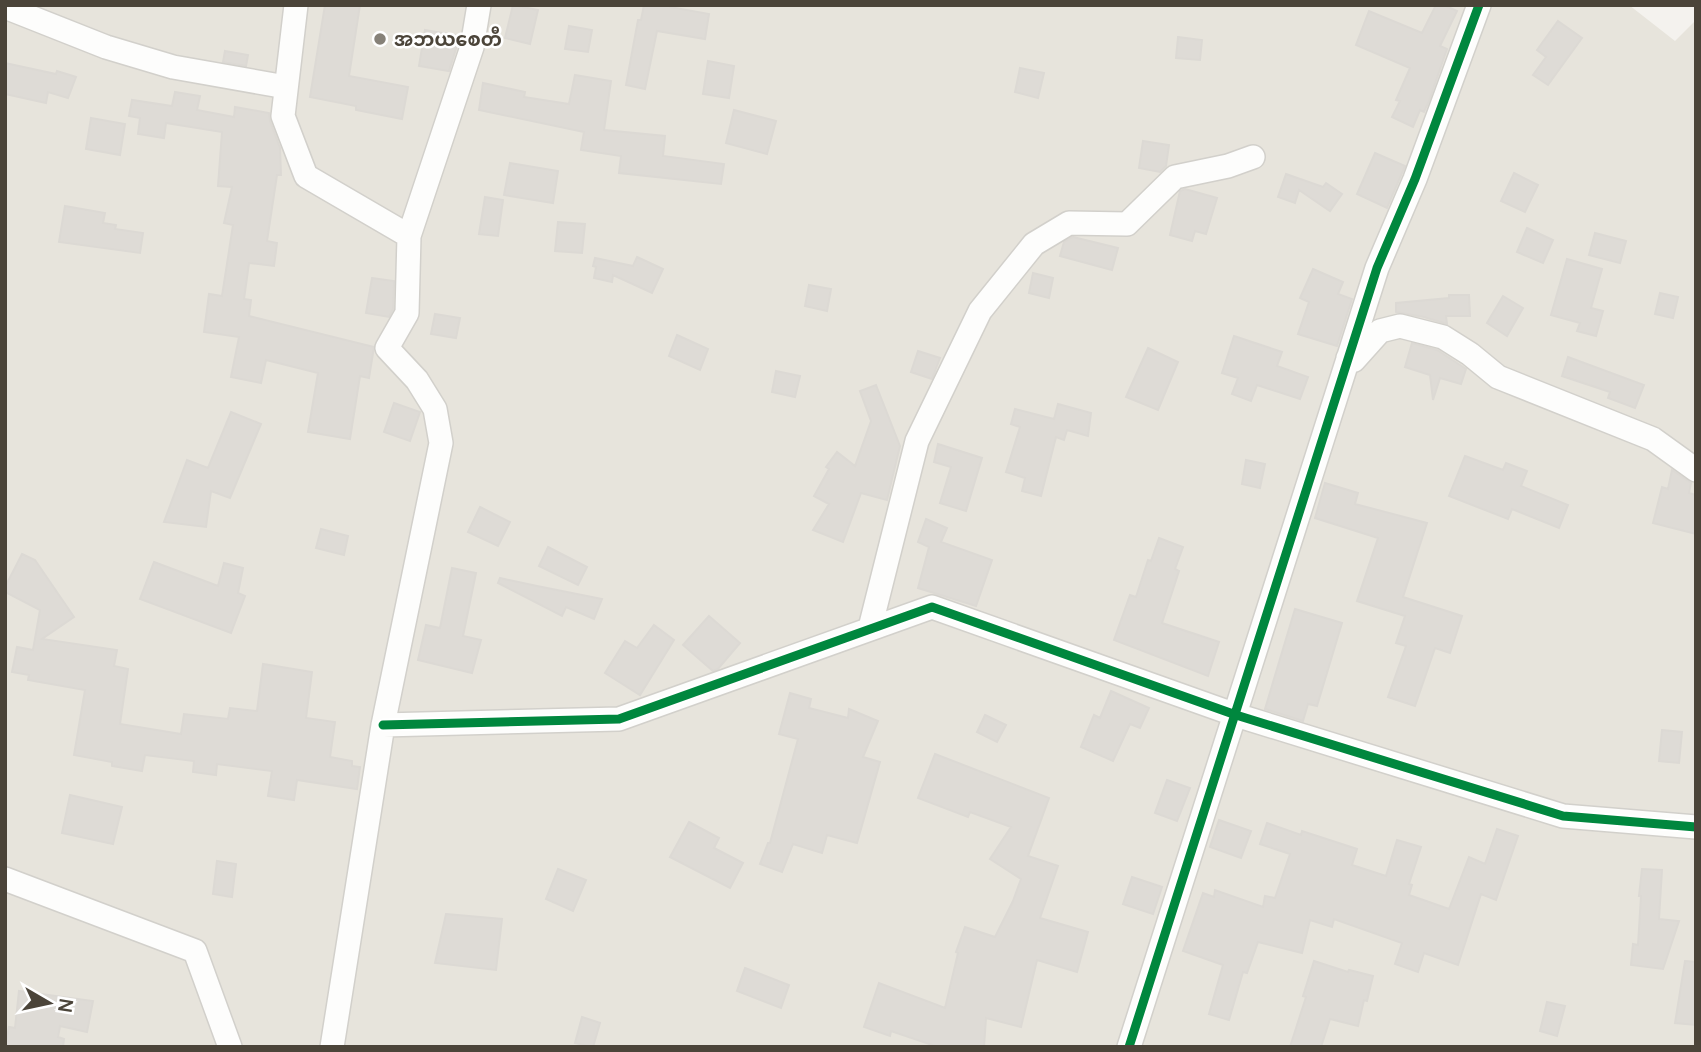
<svg xmlns="http://www.w3.org/2000/svg" width="1701" height="1052" viewBox="0 0 1701 1052" font-family="Manrope,'Noto Sans Myanmar',sans-serif">
	<style>
		.residential { fill: #e7e4dc }
		.building { fill: #dedbd6; stroke: #dcd9d4; stroke-width: 2 }
		.lines { fill: none; stroke-linecap: round; stroke-linejoin: round }
		.minor-casing { stroke: #d2d0cb; stroke-width: 26 }
		.minor { stroke: #fdfdfc; stroke-width: 23 }
		.cycleway-casing { stroke: #fff; stroke-width: 13 }
		.cycleway { stroke: #00873e; stroke-width: 9 }
		.poi-dot { fill: #868178; stroke: #fff; stroke-width: 2.5 }
		.labels { text-anchor: middle; stroke-width: 5; stroke-linejoin: round; paint-order: stroke }
		.poi-label { font-size: 19px; font-weight: bold; fill: #4b4439; stroke: #fff; text-anchor: start }
	</style>
	<rect width="100%" height="100%" fill="#f4f2ee"/>
	<path class="residential" d="M5 5H1629L1675 41 1696 20V1047H5Z"/>
	<path class="building" d="M325 5H360L349 76 408 87 402 119 356 110V106L310 97Z
		M513 5 538 10 530 44 505 38Z
		M644 5H670V7L709 14 705 39 657 31 645 89 626 85 638 20H641Z
		M1436 5H1444L1457 11 1440 46 1447 49 1429 101 1424 112 1420 110 1413 127 1392 117 1400 101 1396 100 1410 68 1356 45 1369 11 1422 33Z
		M1558 21 1582 38 1548 85 1533 75 1546 57 1537 50Z
		M569 26 592 30 588 52 565 49Z
		M425 30 460 36 449 71 419 66Z
		M1178 37 1202 40 1200 60 1176 58Z
		M225 51 248 55 246 66 223 62Z
		M708 61 734 66 729 98 703 94Z
		M5 63 56 74 57 71 76 77 68 98 48 92 46 103 5 94Z
		M1020 68 1044 73 1038 98 1015 92Z
		M575 75 611 81 604 130 665 136 663 156 724 164 721 184 619 173 621 156 581 150 584 132 479 110 483 83 525 92 524 97 569 104Z
		M175 92 200 96 197 110 234 117 235 107 269 113 270 121 280 148 281 175H277L267 241 277 243 274 266 249 263 244 299 251 300 249 316 374 347 369 378 360 376 350 439 308 432 318 373 266 360 261 383 231 377 239 337 204 332 209 294 222 296 233 225 224 223 232 187 218 186 222 132 166 123 164 138 138 134 140 118 129 116 132 100 172 106Z
		M734 110 776 121 767 154 726 143Z
		M91 118 125 124 120 155 86 149Z
		M1143 141 1169 145 1166 166 1160 172 1139 168Z
		M1375 153 1405 166 1387 208 1357 194Z
		M510 163 558 171 553 203 504 195Z
		M1514 173 1538 185 1525 212 1501 201Z
		M1286 174 1323 187 1326 183 1342 194 1330 211 1299 190 1295 203 1278 197Z
		M1185 189 1217 198 1206 234 1195 231 1192 241 1170 235 1180 191Z
		M485 197 503 200 498 236 479 234Z
		M65 206 105 213 103 223 116 225 115 229 143 233 140 253 59 242Z
		M558 222 585 224 582 253 555 251Z
		M1527 228 1553 240 1543 263 1517 252Z
		M1595 233 1626 241 1620 263 1589 255Z
		M1073 237 1118 248 1112 270 1060 256 1064 242Z
		M637 257 663 269 652 293 613 275 612 282 594 278 596 267 593 266 595 258 633 266Z
		M1567 259 1602 269 1591 308 1603 311 1596 336 1577 331 1580 323 1551 315Z
		M1313 269 1343 282 1338 294 1352 299 1337 346 1298 334 1309 302 1300 298Z
		M1033 273 1053 278 1049 298 1029 293Z
		M372 278 394 281 393 309 389 317 366 313Z
		M809 285 831 289 827 311 805 306Z
		M1660 293 1678 297 1673 318 1655 314Z
		M1449 295H1469L1470 316H1446L1447 324 1424 317 1396 312V303L1449 298Z
		M1503 296 1523 308 1507 336 1487 323Z
		M435 314 460 318 456 338 431 334Z
		M677 335 708 349 700 370 669 356Z
		M1234 336 1282 352 1277 366 1308 377 1300 399 1257 385 1251 401 1232 394 1238 378 1222 373Z
		M1412 343 1437 350 1466 369 1461 384 1440 378 1433 400 1430 375 1405 367Z
		M1148 348 1178 362 1158 410 1126 397Z
		M918 351 940 358 932 379 911 372Z
		M1568 357 1644 385 1635 408 1608 398 1610 392 1562 376Z
		M776 371 800 376 795 397 772 392Z
		M876 385 900 446 887 500 861 493 843 542 813 530 829 504 814 496 829 469 826 467 837 452 855 466 871 421 860 391Z
		M394 403 420 412 410 441 384 432Z
		M1058 404 1091 413 1088 436 1067 430 1064 440 1056 437 1041 496 1022 491 1025 478 1006 472 1020 427 1011 424 1015 409 1054 419Z
		M231 412 261 424 230 498 211 491 206 527 164 522 187 460 208 468Z
		M938 444 982 458 966 511 940 503 951 467 934 462Z
		M1465 456 1503 470 1506 463 1527 471 1521 486 1568 505 1559 528 1512 509 1508 519 1449 496Z
		M1246 460 1265 464 1260 488 1242 484Z
		M1672 470 1691 483 1689 493 1696 495V534L1653 523 1662 487 1668 489Z
		M1325 483 1358 493 1355 504 1427 523 1403 597 1462 616 1450 653 1435 648 1415 706 1388 697 1406 646 1396 643 1405 616 1357 601 1378 538 1315 518Z
		M480 507 510 522 498 546 468 532Z
		M926 519 947 528 941 542 992 560 976 606 918 588 929 547 918 542Z
		M321 529 348 536 344 555 316 548Z
		M1159 538 1183 547 1175 569 1179 571 1162 623 1219 642 1208 676 1114 640 1130 595 1136 597 1148 560 1151 561Z
		M548 547 587 567 578 585 539 566Z
		M22 554 35 560 74 617 42 639 117 650 114 666 128 669 120 724 181 734 184 714 228 719 230 708 257 711 263 664 312 672 306 718 335 722 330 757 352 761V766L360 767 357 789 297 780 294 800 268 796 272 771 217 764 216 775 193 772 194 761 145 755 142 771 112 766V762L74 755 85 690 28 680 29 675 12 672 17 647 33 650 40 610 5 592V587Z
		M154 562 218 586 224 563 243 568 238 593 245 596 231 633 140 599Z
		M452 568 476 573 463 636 481 640 472 673 418 660 426 625 440 628Z
		M500 578 537 586 602 599 594 619 566 607 562 616 498 583Z
		M1295 609 1342 623 1317 706 1308 704 1303 721 1265 709Z
		M709 616 740 643 718 669 713 671 683 645Z
		M654 625 674 640 640 695 605 673 625 641 637 648Z
		M1111 691 1149 708 1140 728 1130 724 1113 761 1081 747 1094 715 1100 718Z
		M790 693 811 699 809 708 848 718 849 709 878 721 863 757 880 762 857 843 827 835 822 853 793 844 782 872 760 864 768 843H770L798 739 779 734Z
		M985 715 1006 725 997 742 977 732Z
		M1662 730 1682 732 1679 763 1659 761Z
		M935 754 1049 798 1028 856 1058 866 1040 918 1088 932 1077 972 1037 960 1021 1027 986 1018 984 1047H938L891 1031 890 1036 864 1027 879 983 945 1008 958 953 956 952 965 927 995 937 1013 901 1021 879 990 859 1011 827 970 812 968 817 918 798Z
		M1167 780 1190 788 1177 821 1155 813Z
		M70 795 122 807 113 844 62 833Z
		M1219 820 1251 831 1241 858 1210 847Z
		M689 822 719 838 714 848 743 863 730 888 670 857Z
		M1267 823 1301 835 1302 831 1357 849 1352 865 1386 876 1397 840 1421 847 1409 884 1412 885 1409 895 1449 909 1469 857 1485 864 1497 829 1518 836 1496 900 1481 894 1458 965 1424 953 1418 972 1395 964 1402 943 1334 919 1332 927 1310 920 1302 953 1258 942 1247 973 1243 972 1229 1020 1209 1014 1223 965 1183 951 1203 893 1214 897 1215 890 1263 907 1265 896 1275 898 1290 854 1260 844Z
		M217 861 236 864 232 897 213 894Z
		M558 869 586 880 573 911 546 899Z
		M1642 869 1662 870 1659 919 1679 921 1663 969 1631 965 1633 944 1638 945 1641 896H1639Z
		M1132 877 1162 887 1153 914 1123 904Z
		M446 914 502 919 496 970 435 963Z
		M1314 961 1348 972 1349 970 1373 976 1367 1001 1364 1000 1358 1026 1330 1019 1321 1047H1290L1306 997 1303 996Z
		M1685 961 1696 962V1025L1675 1023Z
		M745 968 789 985 781 1008 737 991Z
		M19 991 93 1001 87 1032 60 1026 58 1037 64 1039 63 1047H5L9 1027 15 1028Z
		M1547 1002 1565 1006 1557 1036 1540 1031Z
		M582 1017 600 1023 593 1047 575 1043Z"/>
	<g class="lines">
		<defs>
			<path id="minor" d="M296 5 283 116 306 176 409 236
				M5 7 106 47 173 67 286 87
				M1348 358 1354 360 1380 331 1400 326 1443 337 1470 354 1498 377 1653 439 1696 470
				M870 628 917 441 980 311 1034 244 1069 223 1127 224 1175 177 1228 166 1253 157
				M383 725 619 719 932 607 1236 715 1563 816 1696 827
				M5 879 195 951 230 1047
				M332 1047 383 725 441 443 435 409 417 380 387 348 407 313 409 236 472 47 479 5
				M1129 1047 1377 268 1415 179 1479 5"/>
		</defs>
		<use href="#minor" class="minor-casing"/>
		<use href="#minor" class="minor"/>
		<defs>
			<path id="cycleway" d="M383 725 619 719 932 607 1236 715 1563 816 1696 827
				M1129 1047 1377 268 1415 179 1479 5"/>
		</defs>
		<use href="#cycleway" class="cycleway-casing"/>
		<use href="#cycleway" class="cycleway"/>
	</g>
	<circle class="poi-dot" cx="380" cy="39" r="7"/>
	<g class="labels">
		<g class="poi-label">
			<text x="394" y="46">အဘယစေတီ</text>
		</g>
	</g>
	<rect width="1701" height="1052" fill="none" stroke="#4b4439" stroke-width="14"/>
	<g transform="translate(49 1003) rotate(99)" stroke="#ffffff" stroke-width="5" paint-order="stroke">
	<path d="M0-5L12 26L0 18L-12 26Z" fill="#4b4439"/>
	<text y="-10" font-size="19" font-weight="bold" text-anchor="middle" fill="#4b4439">N</text>
	</g>
</svg>
